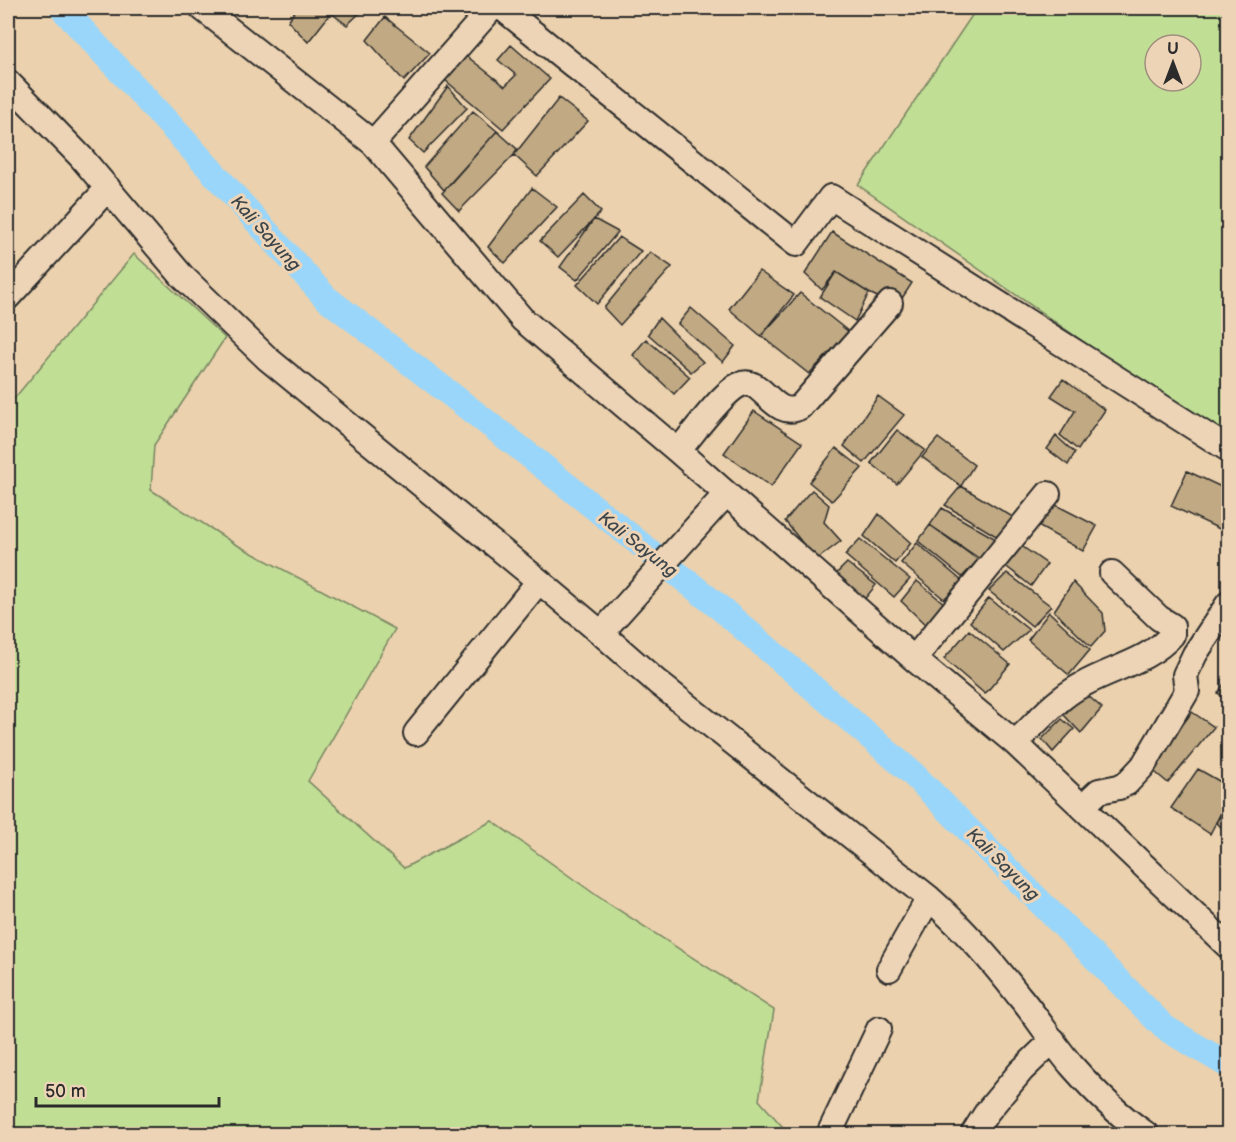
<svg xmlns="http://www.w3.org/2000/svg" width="1236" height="1142" viewBox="0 0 1236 1142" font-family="'Balsamiq Sans',sans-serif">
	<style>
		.green { fill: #c1de95; stroke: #768460; stroke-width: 1.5; fill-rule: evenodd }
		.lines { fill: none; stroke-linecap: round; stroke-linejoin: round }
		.canal { stroke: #9ad6fa; stroke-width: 26 }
		.building { fill: #c0a983; stroke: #2b2b2b; stroke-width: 1.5 }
		.minor-casing { stroke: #2b2b2b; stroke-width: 28 }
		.minor { stroke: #eed4b6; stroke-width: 24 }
		.labels { text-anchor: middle; stroke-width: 6; stroke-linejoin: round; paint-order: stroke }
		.water-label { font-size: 18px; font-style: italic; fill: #3c454a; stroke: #eed4b6 }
	</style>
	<rect width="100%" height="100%" fill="#ebd1ad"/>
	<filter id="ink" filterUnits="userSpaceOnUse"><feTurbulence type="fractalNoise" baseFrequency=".0167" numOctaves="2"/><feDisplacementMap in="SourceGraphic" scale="12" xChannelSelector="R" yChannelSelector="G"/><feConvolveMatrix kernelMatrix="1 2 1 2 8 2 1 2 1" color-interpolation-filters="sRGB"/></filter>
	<g filter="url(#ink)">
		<path class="green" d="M977 8H1228V436L1124 370 858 185ZM1155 45H1191V81H1155Z
			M134 254 225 338 154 445 151 490 235 544 395 629 308 781 404 868 492 821 603 900 774 1010 759 1100 789 1134H8V406Z"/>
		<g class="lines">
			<path class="canal" d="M62 8 192 149 325 297 520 448 719 607 912 773 1165 1028 1228 1065"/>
		</g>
		<path class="building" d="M297 8H365L347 25 331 13 308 42 288 21Z
			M385 17 430 53 404 81 367 40Z
			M511 45 550 79 503 129 439 75 460 51 505 86 516 75 498 60Z
			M448 86 467 108 423 153 409 140Z
			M559 98 588 121 537 176 514 155Z
			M473 111 497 131 444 190 424 167Z
			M497 131 517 149 514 155 459 211 442 193Z
			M532 188 557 207 505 263 488 247Z
			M584 195 601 212 558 257 540 241Z
			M594 219 618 232 577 280 560 267Z
			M832 232 912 283 897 306 869 293 836 272 822 290 805 274Z
			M619 237 641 251 597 304 577 285Z
			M650 252 672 267 620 325 604 308Z
			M759 271 794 295 761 336 729 309Z
			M836 272 869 293 855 321 820 297Z
			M800 293 849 332 809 374 761 336Z
			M691 308 735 346 723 362 678 324Z
			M659 318 703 362 691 372 648 334Z
			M646 339 690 377 674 394 633 355Z
			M1063 379 1105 410 1078 450 1060 435 1075 411 1051 396Z
			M878 396 904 415 864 463 844 446Z
			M754 411 802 443 771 487 724 453Z
			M897 430 925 450 897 484 871 463Z
			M1056 436 1075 453 1068 465 1047 449Z
			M938 438 974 465 961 486 922 457Z
			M836 448 862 468 832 501 809 482Z
			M1187 471 1228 490V533L1171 506Z
			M961 486 1016 519 1001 539 945 505Z
			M812 490 829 505 824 522 841 541 816 560 785 521 807 495Z
			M1050 502 1097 526 1083 551 1036 525Z
			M942 508 1001 542 986 563 930 525Z
			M879 514 911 543 895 563 864 536Z
			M930 525 978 560 962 577 918 541Z
			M860 539 910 579 894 597 845 555Z
			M917 543 962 581 944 599 901 563Z
			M1020 545 1047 564 1031 586 1003 564Z
			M847 563 876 585 863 601 835 575Z
			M1007 573 1051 606 1032 626 989 591Z
			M917 581 951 609 932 631 901 601Z
			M1073 582 1103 613 1105 631 1091 647 1054 611Z
			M989 598 1029 630 1004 652 970 622Z
			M1049 612 1090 650 1069 675 1028 640Z
			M969 630 1010 664 985 694 944 659Z
			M1228 678V701L1218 693Z
			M1085 693 1102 708 1081 733 1064 715Z
			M1192 712 1214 727 1168 783 1150 768Z
			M1062 719 1074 729 1053 752 1042 739Z
			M1198 769 1228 786V799L1210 834 1171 808Z
			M1228 807V834L1216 822Z"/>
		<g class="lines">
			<defs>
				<path id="minor" d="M202 8 373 143 522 319 678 451 914 659 1015 743 1228 946
					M502 8 796 244 831 197 1228 449
					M8 82 81 157 182 276 268 359 539 581 601 633 657 682 929 898C962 927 992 961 1019 996 1038 1018 1053 1044 1072 1066 1094 1091 1118 1115 1146 1134
					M373 143 492 8
					M8 297 108 188
					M678 451C691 436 722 393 739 385 762 374 773 421 800 407L890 303
					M601 633 726 494
					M914 659 1048 494
					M416 733 539 581
					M1015 743C1036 723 1056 699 1082 685 1112 668 1149 661 1172 635V626L1159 618 1112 573
					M1082 807 1099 791 1119 787 1127 783 1143 766 1187 691 1185 675 1195 654 1228 604
					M889 969 929 898
					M829 1134 879 1029
					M973 1134 987 1112 1021 1071 1053 1040"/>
			</defs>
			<use href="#minor" class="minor-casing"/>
			<use href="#minor" class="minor"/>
		</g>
	</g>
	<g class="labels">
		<g class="water-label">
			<text transform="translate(266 233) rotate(48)" y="6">Kali Sayung</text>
			<text transform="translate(638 544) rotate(38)" y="6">Kali Sayung</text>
			<text transform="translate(1003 864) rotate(45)" y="6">Kali Sayung</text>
		</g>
	</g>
	<rect width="1236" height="1142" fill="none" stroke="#eed4b6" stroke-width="30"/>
	<rect x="15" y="15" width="1206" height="1112" fill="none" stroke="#2b2b2b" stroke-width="2" filter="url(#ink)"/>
	<g transform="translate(1173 63)"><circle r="28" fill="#eed4b6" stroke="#a0907e" stroke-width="1.5"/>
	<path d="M0-4.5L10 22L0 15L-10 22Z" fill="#2b2b2b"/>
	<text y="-9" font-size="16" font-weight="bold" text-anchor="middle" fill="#2b2b2b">U</text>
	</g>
	<path d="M36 1097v9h183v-9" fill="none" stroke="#2b2b2b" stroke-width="3"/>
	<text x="45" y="1097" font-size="18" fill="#2b2b2b" stroke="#eed4b6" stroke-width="4.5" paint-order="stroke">50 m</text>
</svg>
